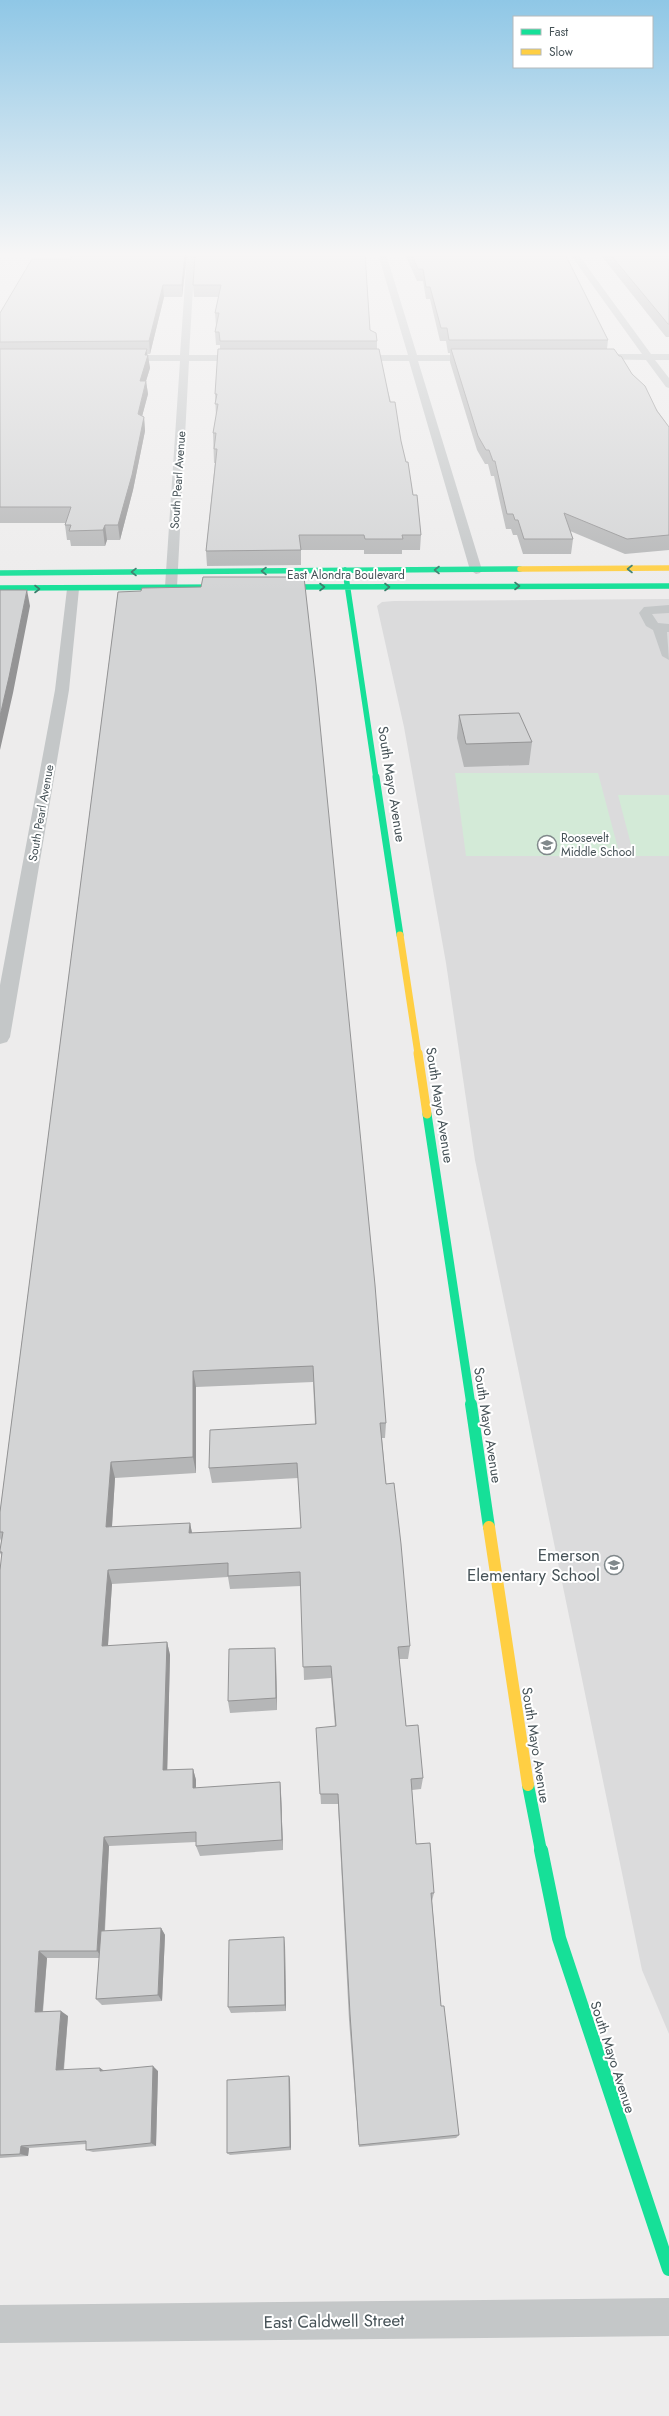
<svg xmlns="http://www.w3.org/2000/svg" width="669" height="2416" viewBox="0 0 669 2416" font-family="Jost,sans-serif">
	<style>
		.education { fill: #dbdbdc }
		.green { fill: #d3ead7 }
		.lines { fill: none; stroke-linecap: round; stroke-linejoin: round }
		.lane { fill: #c4c7c8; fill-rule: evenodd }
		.street { fill: #c4c7c8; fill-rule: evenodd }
		.fast-far4 { stroke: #16e098; stroke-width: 5.5 }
		.fast-far3 { stroke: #16e098; stroke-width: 7 }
		.fast-far2 { stroke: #16e098; stroke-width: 9 }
		.fast-far1 { stroke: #16e098; stroke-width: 12 }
		.fast { stroke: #16e098; stroke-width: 14 }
		.slow-far3 { stroke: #ffcf43; stroke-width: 5.5 }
		.slow-far2 { stroke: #ffcf43; stroke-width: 7 }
		.slow-far1 { stroke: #ffcf43; stroke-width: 9 }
		.slow { stroke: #ffcf43; stroke-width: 12 }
		.wall { fill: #b5b6b7; fill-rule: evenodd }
		.shaded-wall { fill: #949495 }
		.building { fill: #d3d4d5; stroke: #949495; fill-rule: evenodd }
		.oneway { stroke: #387d6a }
		.labels { text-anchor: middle; stroke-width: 4; stroke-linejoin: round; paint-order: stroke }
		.far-street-label { font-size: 12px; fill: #465257; stroke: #fff }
		.far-poi-label { font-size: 12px; fill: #465257; stroke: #fff; text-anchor: start }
		.street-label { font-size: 14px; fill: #465257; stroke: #fff }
		.near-poi-label { font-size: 17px; fill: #465257; stroke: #fff; text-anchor: end }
		.near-street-label { font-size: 17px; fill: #465257; stroke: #fff }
	</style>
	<rect width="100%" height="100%" fill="#edecec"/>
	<path class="education" d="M669 599V2034L642 1970 475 1160 446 963 404 727 377 606 382 602 394 601Z"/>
	<path class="green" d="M455 773H598L620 856H466Z
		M618 795H669V856H634Z"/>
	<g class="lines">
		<path class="lane" d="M669 605V613L652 614 658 623 669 624V632H667L669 660 662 656 653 630 646 626 639 613 644 607Z"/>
		<path class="street" d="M187 254H195L189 355H247L252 358 247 361H189L177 587 171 591 165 587 180 361H119L114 358 119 355H180Z
			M378 254H386L417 355H481L486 358 481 361H418L482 570 480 573 476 574 470 570 409 361H351L346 358 351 355H408Z
			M570 254H578L651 354H669V360H655L669 378V388L666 387 646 360 588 359 586 357 591 354H642Z
			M73 585 79 589 69 690 10 1037 7 1042 0 1044V985L55 690 67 589Z
			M669 2298V2336L0 2343V2305Z"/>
		<path class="fast-far4" d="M345 570 376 778
			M0 573 520 569
			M274 587 669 586
			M0 588 232 587"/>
		<path class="fast-far3" d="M376 777 400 935"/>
		<path class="fast-far2" d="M427 1114 471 1405"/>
		<path class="fast-far1" d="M471 1404 489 1527
			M528 1785 541 1851"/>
		<path class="fast" d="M541 1850 559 1938 669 2269"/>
		<path class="slow-far3" d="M520 569 669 568"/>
		<path class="slow-far2" d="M400 935 418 1054"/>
		<path class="slow-far1" d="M418 1053 427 1114"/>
		<path class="slow" d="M489 1527 528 1785"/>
	</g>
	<path class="wall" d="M187 254 182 297H164L150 354H147L150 368 146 381 148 394 142 416 144 417 145 431 133 490 120 540H107L105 546H71L70 540H67L65 525 66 523H0V313L71 259Z
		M194 254H365L370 330 377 341V349L401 441 413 495 421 535 420 550H402V554H364V550H301V565L207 566 206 551 215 463H214L213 433 216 417 215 394 220 349V345H216L215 332 216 326 215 313 219 297H194L193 285 195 254Z
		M405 254H565L608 340 607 349 619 356 669 427V550L625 554 570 531 573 539 571 554H523L517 535H513L511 529H506L494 476H491L488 464H485L477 450 450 362V353H448L446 341H440L430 299H426L423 281H417Z
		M600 254H669V337H666Z
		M118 592 386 1423 385 1438H382L386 1484 410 1646 408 1659H399L406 1726 423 1778 421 1789 412 1790 416 1844 434 1893 432 1901 441 2006 459 2135 456 2138 359 2147 349 2020 338 1804H321L317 1740 335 1727 331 1678 304 1680 301 1586 230 1589 228 1577 112 1584 108 1646 167 1642 170 1655 167 1770 193 1769 196 1780V1788L280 1782 281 1793 283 1850 200 1856 196 1846V1842L109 1846 105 1931 161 1928 165 1935 162 2001 102 2005 96 1999 99 1958H47L43 2012 68 2016 64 2070 105 2071H158L156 2146 93 2152 86 2150V2144L29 2148 28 2156 0 2158V1570L2 1556 0 1553 1 1541 0 1538V1512ZM313 1382 315 1424 209 1468 212 1483 298 1478 301 1528 192 1533 190 1523 112 1527 115 1478 196 1473V1387Z
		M459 715 532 742 529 765 464 767 457 738Z
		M276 1660 277 1710 230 1713 228 1701Z
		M285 1945 286 2011 231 2013 228 2007Z
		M289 2076 290 2080 291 2150 230 2155 227 2153Z"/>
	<path class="shaded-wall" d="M185 254H187L182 297V285Z
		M163 285 164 297 150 354 149 341Z
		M147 349V357L148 355 150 368 142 394 140 381Z
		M146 381 148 394 139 428 138 414Z
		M144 417 145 431 133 490 120 540 118 525Z
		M105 525 107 540 105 546 103 530Z
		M27 590 30 606 13 693 0 750V716Z
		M193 1371 196 1387V1473L193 1457Z
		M111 1462 115 1478 111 1541 106 1527Z
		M190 1523 193 1538 189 1533Z
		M108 1570 112 1584 107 1659 102 1646Z
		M167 1642 170 1655 167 1781 163 1770Z
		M275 1648 276 1660 277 1710 276 1698Z
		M193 1769 196 1780V1799L193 1788Z
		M280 1782 281 1793 283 1850 282 1840Z
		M104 1837 109 1846 103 1958 97 1951Z
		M161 1928 165 1935 162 2001 158 1995Z
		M284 1937 285 1945 286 2011 285 2005Z
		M39 1951 47 1958 42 2018 35 2012Z
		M61 2011 68 2016 63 2075 56 2070Z
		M153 2066 158 2071 156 2146 151 2143Z
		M100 2068 106 2072 100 2071Z
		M289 2076 290 2080 291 2150 290 2147Z
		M21 2146 29 2148 28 2156 20 2154Z"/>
	<path class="building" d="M71 254H185L182 285H163L149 341 0 342V313L32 259H71Z
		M195 254H365L370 330 376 333 377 341H220L219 332H215L219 313H215L221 285H193Z
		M411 254H565L608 340H449L447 328H441L430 287H426L423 269H418Z
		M610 254H669V324H668Z
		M0 349H147L145 355H148L140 381H146L138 414 144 417 132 475 118 525H105L103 530 69 531 71 525H65L71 507H0Z
		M218 349H379L390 402H395L401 441 406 462H408L413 495H417L421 535H402L403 539H365L364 535H299L301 550 206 551 217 449H214L216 433H213L218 404H215L217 394H215Z
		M451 349H614L619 356H621L632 374 645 386 657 411 669 427V535L627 539 564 513 573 539H524L518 520H515L513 514H507L495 461H493L489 450H486L478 436Z
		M203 577H304L316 684 375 1285 386 1423H380L386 1484 394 1483 401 1544 410 1646 398 1647 406 1726 418 1725 423 1778 411 1779 416 1844 430 1843 434 1893H431L441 2006H444L459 2135 359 2145 350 2014 338 1794H320L316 1728 336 1726 331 1666 303 1667 300 1572 228 1576V1563L108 1570 102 1646 167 1642 163 1770 193 1769V1788L280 1782 282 1840 196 1846V1832L104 1837 97 1951H39L35 2012 61 2011 56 2070 100 2068V2071L153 2066 151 2143 86 2150V2141L21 2146 20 2154 0 2155V1570L2 1552H0V1550L3 1532H0V1512L118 592 141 591 142 588 201 587ZM313 1366 316 1424 210 1430 209 1468 297 1463 301 1528 189 1533 190 1523 106 1527 111 1462 193 1457V1371Z
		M0 590H27L9 677 0 716Z
		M519 713 532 742 466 744 459 715Z
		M275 1648 276 1698 228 1701 229 1649Z
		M161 1928 158 1995 96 1999 101 1931Z
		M284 1937 285 2005 228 2007 229 1940Z
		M289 2076 290 2147 227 2153V2080Z"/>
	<defs><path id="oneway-chevron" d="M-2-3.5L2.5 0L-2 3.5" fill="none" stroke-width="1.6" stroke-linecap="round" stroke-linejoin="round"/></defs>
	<g class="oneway">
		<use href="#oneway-chevron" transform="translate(630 569) rotate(180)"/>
		<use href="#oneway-chevron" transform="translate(437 570) rotate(180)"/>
		<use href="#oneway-chevron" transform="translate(264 571) rotate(180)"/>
		<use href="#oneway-chevron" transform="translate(134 572) rotate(180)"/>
		<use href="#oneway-chevron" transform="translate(517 586)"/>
		<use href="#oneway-chevron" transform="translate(322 587)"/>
		<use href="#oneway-chevron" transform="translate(387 587)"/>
		<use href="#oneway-chevron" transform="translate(37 589)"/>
	</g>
	<linearGradient id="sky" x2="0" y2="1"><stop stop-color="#8fc7e6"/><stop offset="0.43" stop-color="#f7f6f6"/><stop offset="1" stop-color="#f7f6f6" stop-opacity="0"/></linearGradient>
	<rect width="669" height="592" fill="url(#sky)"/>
	<defs>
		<symbol id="school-ring" viewBox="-11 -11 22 22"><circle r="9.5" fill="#fff" stroke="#80888b" stroke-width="1.5"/><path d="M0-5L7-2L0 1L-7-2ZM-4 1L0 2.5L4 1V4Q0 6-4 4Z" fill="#80888b"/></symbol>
	</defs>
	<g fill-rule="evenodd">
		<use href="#school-ring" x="536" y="834" width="22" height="22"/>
		<use href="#school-ring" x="603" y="1554" width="22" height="22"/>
	</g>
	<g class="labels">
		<g class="far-street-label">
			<text transform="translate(178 480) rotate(-86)" y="4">South Pearl Avenue</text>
			<text x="346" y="579">East Alondra Boulevard</text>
			<text transform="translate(41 813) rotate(-80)" y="4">South Pearl Avenue</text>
		</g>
		<g class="far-poi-label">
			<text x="561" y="842">Roosevelt<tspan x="561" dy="14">Middle School</tspan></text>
		</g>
		<g class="street-label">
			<text transform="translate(392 784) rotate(81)" y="5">South Mayo Avenue</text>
			<text transform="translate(440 1105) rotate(81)" y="5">South Mayo Avenue</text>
			<text transform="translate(488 1425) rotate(81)" y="5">South Mayo Avenue</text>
			<text transform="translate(536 1745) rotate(81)" y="5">South Mayo Avenue</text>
			<text transform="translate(613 2057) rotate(72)" y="5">South Mayo Avenue</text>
		</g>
		<g class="near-poi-label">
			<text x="600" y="1561">Emerson<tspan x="600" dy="20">Elementary School</tspan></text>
		</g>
		<g class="near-street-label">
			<text transform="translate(334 2321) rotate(-1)" y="6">East Caldwell Street</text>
		</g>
	</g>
	<rect x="513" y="16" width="140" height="52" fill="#ffffff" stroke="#b5babc"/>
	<rect x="521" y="29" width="20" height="6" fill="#16e098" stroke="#b5babc"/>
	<text x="549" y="36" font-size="12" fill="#465257">Fast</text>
	<rect x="521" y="49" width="20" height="6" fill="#ffcf43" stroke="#b5babc"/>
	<text x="549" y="56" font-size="12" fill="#465257">Slow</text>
</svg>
